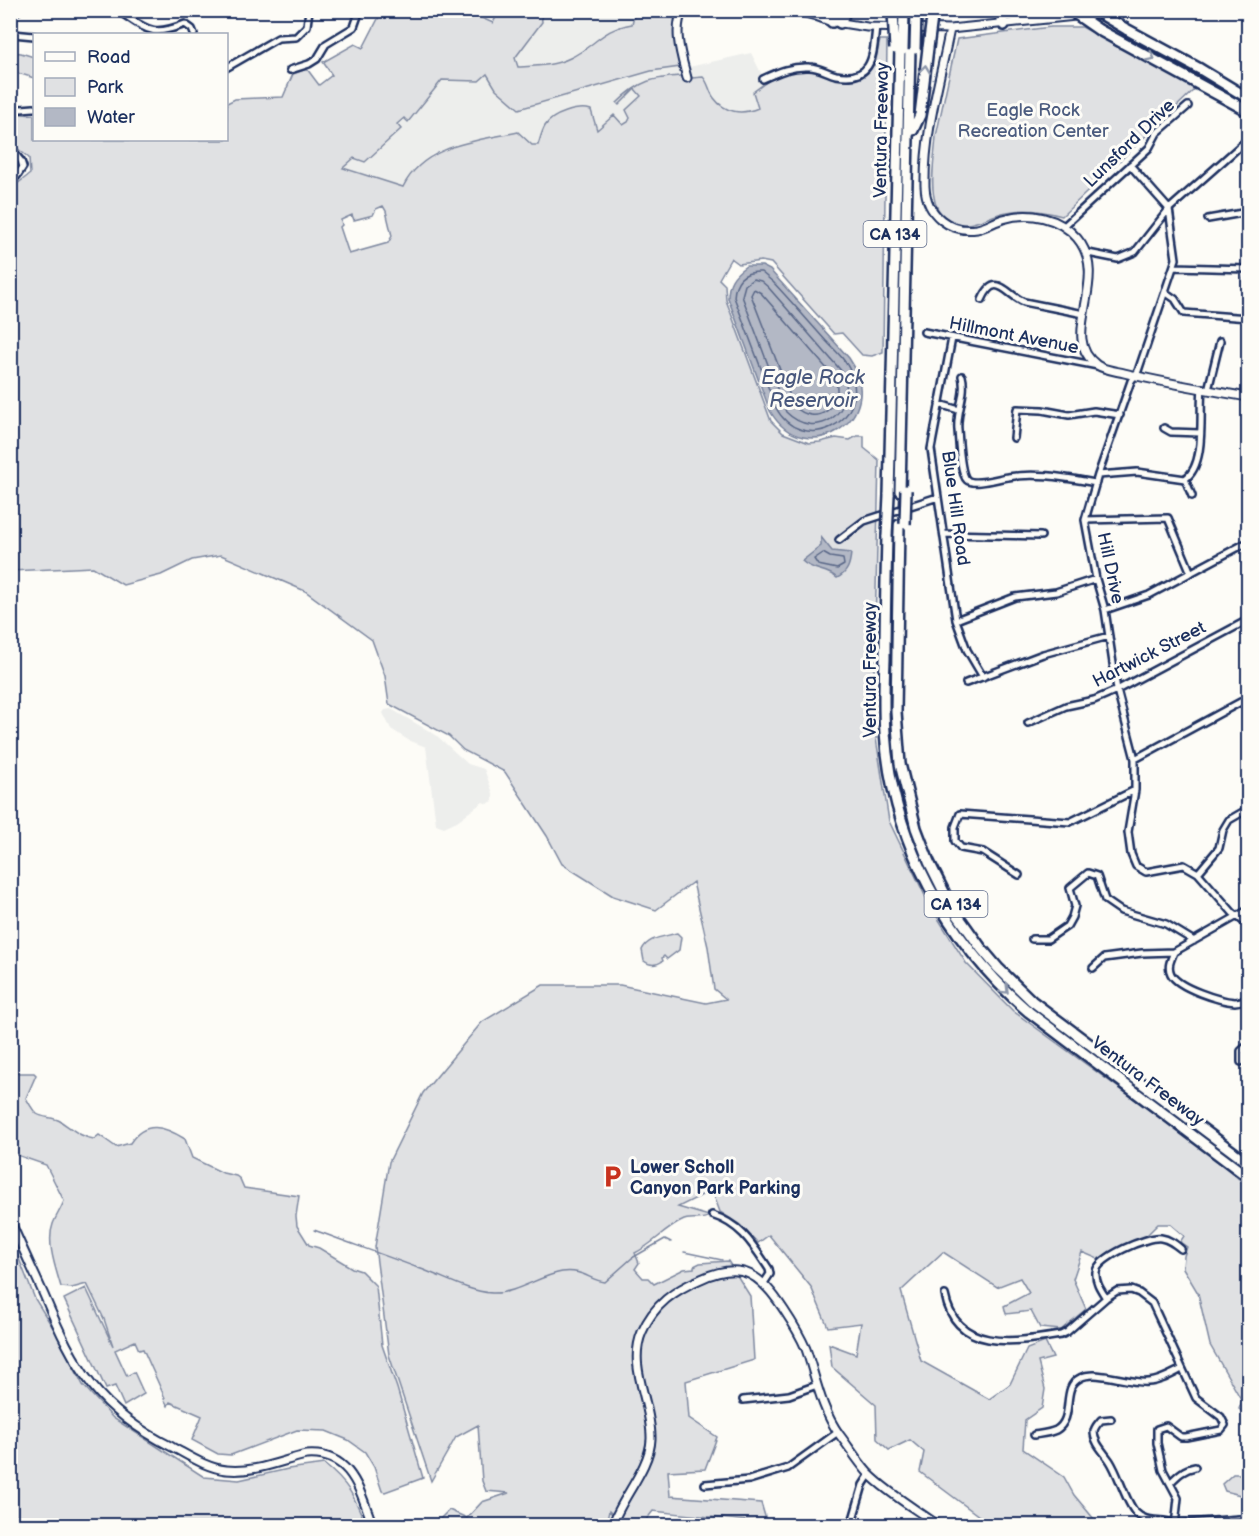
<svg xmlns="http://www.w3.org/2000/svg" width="1259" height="1536" viewBox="0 0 1259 1536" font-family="'Balsamiq Sans',sans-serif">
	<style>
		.built { fill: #edeeec }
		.green { fill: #e0e1e3; stroke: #7e88a0; stroke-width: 1.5; fill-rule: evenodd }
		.water { fill: #b3b8c5; stroke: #76819c; stroke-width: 1.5 }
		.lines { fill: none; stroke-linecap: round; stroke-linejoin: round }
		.shore { stroke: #586687; stroke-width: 1.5 }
		.stream { stroke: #76819c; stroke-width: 1.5 }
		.street-casing { stroke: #1b2f5e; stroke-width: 10 }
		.secondary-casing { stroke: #1b2f5e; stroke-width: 11 }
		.highway-casing { stroke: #1b2f5e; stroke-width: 14 }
		.street { stroke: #fdfcf7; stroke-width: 5 }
		.secondary { stroke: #fdfcf7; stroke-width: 7 }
		.highway { stroke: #fdfcf7; stroke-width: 9 }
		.highway-bridge-casing { stroke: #1b2f5e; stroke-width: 14; stroke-linecap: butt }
		.highway-bridge { stroke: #fdfcf7; stroke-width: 9 }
		.oneway { stroke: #8c96aa }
		.labels { text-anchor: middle; stroke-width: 6; stroke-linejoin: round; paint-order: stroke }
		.shield { fill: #fdfcf7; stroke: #5f6c8c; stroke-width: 1.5 }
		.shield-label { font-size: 16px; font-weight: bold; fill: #1b2f5e }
		.park-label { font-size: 18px; fill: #4c5c7f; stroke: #fdfcf7 }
		.street-label { font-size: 18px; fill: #1b2f5e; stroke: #fdfcf7 }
		.poi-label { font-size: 18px; font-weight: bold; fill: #1b2f5e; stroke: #fdfcf7; text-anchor: start }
		.water-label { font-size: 20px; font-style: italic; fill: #49587d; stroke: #fdfcf7 }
	</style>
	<rect width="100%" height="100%" fill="#fdfcf7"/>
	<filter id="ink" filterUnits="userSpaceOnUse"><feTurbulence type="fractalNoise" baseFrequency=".0167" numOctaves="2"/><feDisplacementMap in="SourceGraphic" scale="12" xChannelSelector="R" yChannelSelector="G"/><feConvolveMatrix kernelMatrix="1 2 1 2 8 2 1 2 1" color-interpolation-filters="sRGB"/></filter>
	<g filter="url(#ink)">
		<path class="built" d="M629 10 634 15 633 25 616 27 570 58 546 65 518 67 515 58 542 22 541 11Z
			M751 53 766 83 753 92 758 109 748 113 726 110 712 97 711 90 699 77 692 78 689 67Z
			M680 67 682 75 654 78 633 88 619 105 635 89 641 97 626 110 630 118 628 122 623 125 596 131 545 125 538 145H532L518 132 447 148 431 155 403 187 343 168 354 158 400 129 396 125 404 118 408 122 442 80 479 81 486 74 496 89Z
			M391 709 436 735 468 764 484 769 493 793V801L487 804 483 802 457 821 444 827 436 824 426 747 408 740 391 729 383 713 385 710Z"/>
		<path class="green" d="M382 11H466L493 23 499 11H541L542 22 515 58 518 67C535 66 554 66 570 58 595 46 602 29 632 24L634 15 629 11H679L675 28 680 67 651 71 519 109 496 89 487 74 479 81 442 80 408 122 404 118 397 124 401 129 365 162 354 158 343 168 403 187C424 144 477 141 518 132L532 145H538C540 139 542 131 545 126 552 114 578 106 591 110L597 130 614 115 623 125 628 122 630 118 626 110 641 96 635 89 619 105 617 103C643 77 656 78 691 75L692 78 703 77C709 83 709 92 714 98 725 113 742 115 758 108L753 92C769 80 786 66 808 68 826 69 841 82 859 75 865 73 870 67 875 64L880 40H887L883 352 872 356 862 355 842 333 834 334 771 263 761 261 739 264 731 258 719 279 725 285 726 300 771 421 783 433 809 443 820 442 836 438 850 440 857 436H864V448L879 460 873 719 889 821 929 904 966 963 1013 1011 1215 1158 1248 1187V1416L1239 1409 1242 1401 1210 1345 1198 1293 1183 1268 1184 1256 1187 1247 1180 1242 1184 1236 1170 1224H1158L1146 1236 1098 1259 1082 1252 1073 1279 1086 1309 1061 1330 1040 1328 1031 1311 1006 1314 1004 1306 1029 1293 1020 1278 997 1287 943 1252 901 1291 921 1361 989 1399 1010 1384 1027 1349 1045 1342 1053 1358 1038 1362 1045 1389 1042 1408 1025 1420 1023 1449 1064 1477 1074 1495 1099 1525H991L920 1472 924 1452 910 1440 889 1450 877 1439 876 1405 832 1367 829 1344 856 1354 861 1323 828 1327 811 1287 769 1235 758 1243 739 1224 720 1212 712 1190 678 1207 709 1216C701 1222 691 1216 682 1221 666 1228 652 1245 635 1253L639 1263 635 1269 643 1278H648L654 1284 684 1269 694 1268V1266L700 1263 728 1261 750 1296 754 1360 686 1381 689 1418 717 1437 705 1469 668 1471 670 1496 761 1503 767 1523 653 1511 642 1525H617L618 1520 609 1511 606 1525H434L449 1510 467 1518 482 1502 509 1493 486 1491 482 1481 478 1425 456 1437 431 1481 389 1355 375 1247 389 1162 423 1093 482 1022 543 985H620L706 1003 726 999 714 989 708 947 693 882 656 910 613 896 562 864 547 836 505 772 463 750 449 736 389 704 385 676 372 640 305 591 221 555 192 560 161 575 123 585 93 567 11 571 10 184 13 187 30 174 29 158 11 143V113L34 115V140H226L227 103 235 99 283 97 293 74 307 69 319 85 332 75 323 62 355 44 363 48ZM383 206 386 211 392 236 388 243 349 254 340 227 342 225 341 220 352 215 354 220 373 215 376 209Z
			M1051 27H1082L1196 88 1062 216C1044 211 1026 208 1007 212 985 216 966 234 945 217 939 212 935 205 934 197 930 178 935 155 936 136L957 39Z
			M11 52 21 53 34 57V78L11 71Z
			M677 933 681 937 679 950 667 959 664 956 662 958 663 961C657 965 650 966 644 961L642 950C648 937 664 937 677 933Z
			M11 1069 19 1073H34L36 1075 26 1098C29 1103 32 1110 37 1114 43 1118 53 1117 60 1121 71 1128 80 1137 94 1139L99 1135 116 1147 130 1143C145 1120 164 1126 185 1139L192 1158 223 1173 236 1176 240 1179 244 1188 299 1196 296 1216 297 1226 309 1245 319 1248 352 1268 361 1271 376 1286 382 1345 397 1388 423 1478 385 1492 382 1491 374 1467 365 1452 348 1440 326 1431 297 1430 231 1455 218 1454 192 1440 202 1416 170 1402 168 1406 164 1399 165 1398 143 1349 139 1350 135 1341 115 1350 127 1376 134 1372 144 1394 124 1406 115 1386 106 1389 64 1299 86 1288 113 1346 104 1319 87 1284 72 1288 61 1287C56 1269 46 1243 53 1224 56 1216 61 1209 64 1201L46 1165 11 1153Z
			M10 1236 35 1299 55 1331 83 1385 113 1418 204 1477 239 1480 288 1469 324 1464C349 1484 354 1496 366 1525H11Z
			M1233 1474H1248V1497L1225 1491 1222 1484Z"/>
		<path class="water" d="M746 266H762L770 270 849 358C891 419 805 472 770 411L728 298C728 283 733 275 746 266Z
			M821 537 832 551 851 553C850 564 848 573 837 578 827 569 812 571 802 561L821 546Z"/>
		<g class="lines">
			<path class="shore" d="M761 272 773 282C791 301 808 321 826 341 835 350 847 361 851 373 871 423 802 456 776 408L734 297C735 280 744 271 761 272Z
				M753 279 761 281 768 287 844 374C857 413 816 442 786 412L742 296 745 285Z
				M754 289 761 293 835 378C845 407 816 428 794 406L751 295Z
				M823 553 830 557 843 559 844 565 837 569 818 565 814 559Z"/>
			<path class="stream" d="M314 1230C349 1243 384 1255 418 1268 442 1276 466 1291 492 1293 517 1294 538 1276 562 1272 583 1269 589 1280 605 1282L632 1258 665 1239 671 1242
				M684 1252 722 1260"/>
			<defs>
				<path id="street" d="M117 10C147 29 150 38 185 24L192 29 194 34
					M10 14 19 10
					M10 31 13 34 34 36
					M226 68 278 38 296 37 307 26 309 10
					M290 70 309 64 317 59 326 44 354 27 360 10
					M763 79C778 72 792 66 809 67 819 67 827 73 836 75 874 82 873 54 876 27
					M10 106 21 109 34 108
					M10 148 21 161 23 167 17 176 10 182
					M1130 165 1169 209 1176 259 1138 371 1131 381 1098 475 1085 520 1096 579 1105 610 1117 690 1135 759V790L1128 832 1131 854 1136 866 1146 872 1184 865 1198 873 1233 913 1248 925
					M1208 219 1248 212
					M1064 226 1149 148 1157 133 1188 106
					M1088 253 1118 259 1135 252 1169 209 1248 139
					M1175 267 1248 269
					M1165 292 1175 299 1184 313 1248 318
					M1246 294 1248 277
					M982 300C995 270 1007 295 1024 302L1084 314
					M924 332 1098 366
					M952 338 931 449 956 620 967 650 983 677
					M962 376C967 394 956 411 958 430 959 441 960 474 967 480 974 486 999 478 1008 477 1038 472 1066 478 1096 483
					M1208 390 1220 341
					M939 404 959 410
					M1164 428 1171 432 1200 433
					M1014 438 1017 409 1042 410 1069 415 1094 411 1120 415
					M1098 475 1137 472 1185 479
					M1192 496 1185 479C1207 464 1199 412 1202 388
					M1085 520 1168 518 1191 573
					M944 534 1041 536
					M839 540 864 521 938 497
					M1105 610 1149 595 1248 542
					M956 620 1015 597 1056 592 1096 579
					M966 683 1043 654 1109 636
					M1028 723 1066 706 1094 700 1117 690 1248 620
					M1135 759 1248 698
					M1198 873 1219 848 1223 830 1229 820 1248 809
					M1019 875 983 852 961 848 955 841V827L960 814 1070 822 1135 790
					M1032 939H1048L1067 926 1072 917 1075 906 1070 888 1088 873 1097 876 1105 900 1121 911 1166 924 1194 941
					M1174 952C1171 960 1167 966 1171 974 1178 988 1220 1001 1235 1002 1240 1002 1244 1000 1248 999
					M1093 968 1104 958 1142 953 1174 952 1248 910
					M1241 1062V1051L1248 1045
					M712 1215C741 1224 753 1245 769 1269L770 1274 764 1283
					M945 1295C956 1353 1016 1342 1061 1335L1067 1332 1106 1298 1117 1291 1131 1290 1139 1293 1152 1303 1196 1398 1221 1417 1225 1425 1221 1430 1186 1437H1181L1166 1426 1157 1429V1443L1163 1470 1178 1498 1175 1526
					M1106 1298C1101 1290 1095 1282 1096 1272 1098 1257 1147 1236 1161 1238 1169 1239 1175 1244 1181 1249
					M743 1400 789 1395 817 1385
					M1111 1419 1101 1420C1098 1424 1094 1427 1094 1432 1094 1443 1104 1452 1110 1461 1119 1475 1125 1500 1135 1512 1147 1525 1162 1517 1175 1524L1239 1519 1244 1521 1245 1526
					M1034 1435C1040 1434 1050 1433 1056 1430 1076 1418 1060 1388 1080 1378 1097 1369 1128 1384 1148 1382 1159 1382 1172 1374 1182 1369
					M1170 1483C1178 1475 1184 1469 1195 1467
					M705 1484 749 1480 788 1468 838 1432
					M851 1526 863 1485 870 1474"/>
				<path id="secondary" d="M683 10C672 30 682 58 687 78
					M794 10 816 16 829 21 867 27 950 29 1133 10
					M950 29C940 80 924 133 925 186 926 215 950 233 977 229 986 227 994 222 1003 219 1029 211 1059 217 1077 238 1112 279 1057 337 1097 365 1104 370 1116 371 1124 373 1165 383 1207 390 1248 397
					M10 1220C21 1246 33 1270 44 1295 75 1369 98 1410 172 1447 189 1456 207 1468 226 1470 255 1473 280 1461 306 1455 352 1451 360 1492 373 1526
					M612 1526C621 1498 650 1468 651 1439 652 1403 627 1367 642 1332 654 1304 675 1290 701 1279 743 1260 761 1275 784 1310 792 1322 800 1335 806 1349 816 1378 821 1409 839 1434 849 1447 858 1462 869 1474 889 1494 916 1509 939 1526"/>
				<path id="highway" d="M999 10 1004 25
					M911 13V10
					M832 22 837 10
					M840 23 846 10
					M1126 29 1200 69 1248 98
					M1099 30 1248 111
					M913 130 920 115 928 48
					M900 491 910 48
					M889 495 900 49
					M899 525 896 712 900 764 916 828 929 862 951 906 981 948 998 968 1032 1001 1248 1163
					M887 536C886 577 885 618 885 659 884 683 883 708 885 732 892 841 947 941 1029 1012L1248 1177"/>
			</defs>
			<use href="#street" class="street-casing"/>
			<use href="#secondary" class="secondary-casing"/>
			<use href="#highway" class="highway-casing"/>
			<use href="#street" class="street"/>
			<use href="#secondary" class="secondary"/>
			<use href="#highway" class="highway"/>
			<defs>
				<path id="highway-bridge" d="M1070 10 1099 30
					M1094 10 1126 29
					M893 12 895 49
					M928 48 933 10
					M915 49 916 12
					M903 50 904 11
					M905 524 906 490
					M887 536 889 495"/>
			</defs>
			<use href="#highway-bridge" class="highway-bridge-casing"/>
			<use href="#highway-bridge" class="highway-bridge"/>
		</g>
		<defs><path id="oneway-chevron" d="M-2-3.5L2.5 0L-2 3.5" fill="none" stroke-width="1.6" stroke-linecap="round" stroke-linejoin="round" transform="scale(1.5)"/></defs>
		<g class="oneway">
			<use href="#oneway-chevron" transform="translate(1151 57) rotate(27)"/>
			<use href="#oneway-chevron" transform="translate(925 69) rotate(-83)"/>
			<use href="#oneway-chevron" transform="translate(1005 990) rotate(45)"/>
		</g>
	</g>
	<defs>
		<symbol id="parking-bare" viewBox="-9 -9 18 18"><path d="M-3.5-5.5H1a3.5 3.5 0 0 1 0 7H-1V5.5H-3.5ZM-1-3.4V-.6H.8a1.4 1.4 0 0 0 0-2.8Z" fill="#c8321e" stroke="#fdfcf7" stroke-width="2.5" paint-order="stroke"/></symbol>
	</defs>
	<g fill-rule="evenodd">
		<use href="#parking-bare" x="596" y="1160" width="33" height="33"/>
	</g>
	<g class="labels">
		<g class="shield">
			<rect x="863.5" y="221" width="63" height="26" rx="4.5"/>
			<rect x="924.5" y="891" width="63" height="26" rx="4.5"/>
		</g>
		<g class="shield-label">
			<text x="895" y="240">CA 134</text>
			<text x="956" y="910">CA 134</text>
		</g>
		<g class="park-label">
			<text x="1033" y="116">Eagle Rock<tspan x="1033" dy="21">Recreation Center</tspan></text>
		</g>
		<g class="street-label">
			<text transform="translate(881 130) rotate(-89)" y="6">Ventura Freeway</text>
			<text transform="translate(1129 143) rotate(-44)" y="6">Lunsford Drive</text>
			<text transform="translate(1014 335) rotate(11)" y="6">Hillmont Avenue</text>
			<text transform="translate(956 508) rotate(82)" y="6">Blue Hill Road</text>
			<text transform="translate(1111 568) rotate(78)" y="6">Hill Drive</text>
			<text transform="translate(1149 654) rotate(-27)" y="6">Hartwick Street</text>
			<text transform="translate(870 670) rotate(-90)" y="6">Ventura Freeway</text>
			<text transform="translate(1148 1081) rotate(37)" y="6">Ventura Freeway</text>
		</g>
		<g class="poi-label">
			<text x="630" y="1173">Lower Scholl<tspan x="630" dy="21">Canyon Park Parking</tspan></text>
		</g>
		<g class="water-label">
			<text x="813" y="384">Eagle Rock<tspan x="813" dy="23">Reservoir</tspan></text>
		</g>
	</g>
	<rect width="1259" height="1536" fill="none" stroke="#fdfcf7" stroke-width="36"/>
	<rect x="18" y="18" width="1223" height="1500" fill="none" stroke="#1b2f5e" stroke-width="2" filter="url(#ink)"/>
	<rect x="33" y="33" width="195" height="108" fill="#fdfcf7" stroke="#a3aaba" stroke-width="1.5"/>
	<rect x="45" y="52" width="30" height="9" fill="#fdfcf7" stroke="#a3aaba" stroke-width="1.5"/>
	<text x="87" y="63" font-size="18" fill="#1b2f5e">Road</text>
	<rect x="45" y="78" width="30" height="18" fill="#e0e1e3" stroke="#a3aaba" stroke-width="1.5"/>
	<text x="87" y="93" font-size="18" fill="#1b2f5e">Park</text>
	<rect x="45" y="108" width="30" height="18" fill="#b3b8c5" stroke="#a3aaba" stroke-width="1.5"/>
	<text x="87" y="123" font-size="18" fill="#1b2f5e">Water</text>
</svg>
